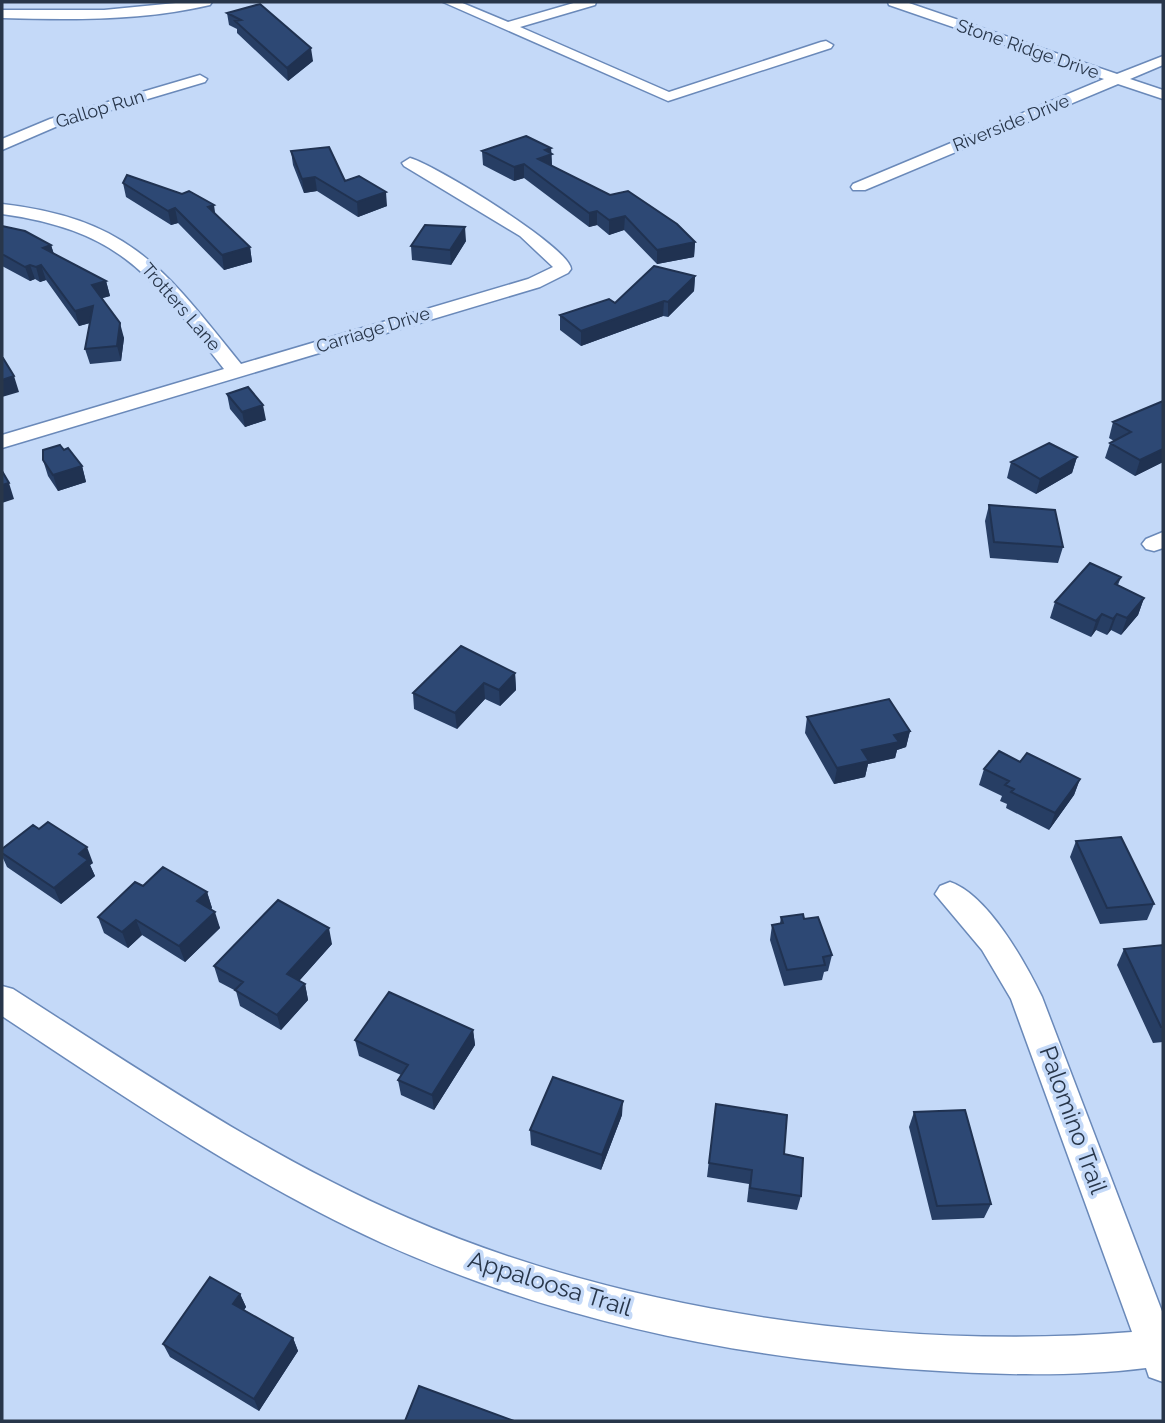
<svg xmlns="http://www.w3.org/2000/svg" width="1165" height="1423" viewBox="0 0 1165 1423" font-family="Raleway,sans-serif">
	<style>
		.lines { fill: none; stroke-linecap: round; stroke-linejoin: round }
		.minor-casing { stroke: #6a89b9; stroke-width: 3 }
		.minor { fill: #fff; fill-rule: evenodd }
		.wall { fill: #273e64 }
		.shaded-wall { fill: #203251 }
		.building { fill: #2d4874; stroke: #203251; stroke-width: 2 }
		.labels { text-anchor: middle; stroke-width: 7; stroke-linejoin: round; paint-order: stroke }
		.far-street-label { font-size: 18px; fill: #28364a; stroke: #c4d9f8 }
		.near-street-label { font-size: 24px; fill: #28364a; stroke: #c4d9f8 }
	</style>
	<rect width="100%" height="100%" fill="#c4d9f8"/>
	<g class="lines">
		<defs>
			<path id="minor" d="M186 2H212L210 5C142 21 71 20 2 18V10H104Z
				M443 2H460L508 22 577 2H596L595 5 520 27 669 92 821 42 826 41 833 45 831 48 668 101Z
				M888 2H906L1117 74 1163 56V65L1130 79 1163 90V99L1118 84 865 190H853L851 187 853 184 1104 79 889 5Z
				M200 75 207 79 205 82 60 125 2 150V139L50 119Z
				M410 158C434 164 570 248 571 269L568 273 540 287 2 448V435L224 369C153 279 124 231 2 214V204C131 219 165 270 241 364L528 279 553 267 520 236 404 166 402 163Z
				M1163 532V548L1154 551 1146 549 1142 544 1146 539Z
				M950 882C988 895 1025 962 1042 997L1163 1314V1382L1149 1377 1146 1368C1073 1377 998 1375 924 1370 737 1359 554 1320 382 1243 248 1182 125 1097 2 1016V986L13 989C141 1071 269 1158 408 1218 625 1312 897 1351 1132 1332L1011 999 982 950 935 894 940 886Z"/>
		</defs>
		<use href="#minor" class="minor-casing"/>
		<use href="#minor" class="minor"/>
	</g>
	<path class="wall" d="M260 4 313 61 288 81 237 33V29L229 25 227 13Z
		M551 148 552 166 695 242 694 257 657 264 624 230 609 235 597 225 589 227 524 178 514 181 483 165 482 151Z
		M291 151 345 181 387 206 358 217 317 191 304 193 293 165Z
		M123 183 216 214 250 247 252 262 224 270 178 223 171 225 126 197Z
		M2 226 51 245 54 254 106 281 110 296 102 298 124 338 121 361 90 364 85 349 90 323 79 326 46 280 40 282 35 279 30 281 2 266Z
		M466 241 451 265 412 260 411 246Z
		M695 276 694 291 668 317 663 316 581 346 560 330V315L615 303Z
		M227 394 266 420 245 427 230 409Z
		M1163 401V462L1135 476 1105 458 1110 443 1114 441 1109 438 1113 422Z
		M64 450 82 466 86 482 58 491 48 476 43 460Z
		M1077 457 1072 473 1036 494 1007 478 1011 462Z
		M989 505 1063 547 1058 563 990 558 985 521Z
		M1121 577 1118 585 1144 598 1138 615 1121 635 1111 630 1107 635 1096 630 1091 637 1050 618 1055 602Z
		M515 673 516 690 500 706 485 699 457 729 414 709 413 693Z
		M807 717 910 731 906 747 897 750 895 758 868 764 865 777 834 784 805 733Z
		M1020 762 1080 779 1074 795 1049 830 1006 808 1007 804 1000 801 1002 796 979 785 984 769Z
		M1076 841 1154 904 1147 920 1100 924 1070 857Z
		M2 849 93 863 90 865 95 876 61 904 7 867 2 856Z
		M143 886 207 892 212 908 211 909 220 928 185 962 142 935 128 948 104 933 98 917Z
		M781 917 804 919 832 955 828 971 824 972 822 980 784 986 770 940 772 925 780 923Z
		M332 944 299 981 305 984 308 1000 281 1030 240 1006 236 991 219 982 214 966Z
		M1163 945V1042L1153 1043 1117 965 1124 949Z
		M473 1030 475 1045 434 1110 401 1095 398 1080 401 1075 359 1056 355 1040Z
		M716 1104 784 1154 801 1196 797 1210 747 1202 749 1184 707 1177Z
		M914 1112 991 1204 984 1218 932 1220 909 1127Z
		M622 1115 601 1170 531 1145 530 1130Z
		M240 1294 246 1307 244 1310 293 1338 298 1351 259 1411 170 1357 163 1344Z"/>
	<path class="shaded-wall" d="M311 48 313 61 288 81 287 68Z
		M551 148 552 167 538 159 545 150Z
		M524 164V178L514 181V167Z
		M315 177 317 191 304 193 302 179Z
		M386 192 387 206 358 217 357 202Z
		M214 205 216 219 208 207Z
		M175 208 178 223 171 225 168 211Z
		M597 211V225L589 227V213Z
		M625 216 624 230 609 235V220Z
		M465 227 466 241 451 265 450 250Z
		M695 242 694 257 657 264V250Z
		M51 245 55 259 43 248Z
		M250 247 252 262 224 270 222 255Z
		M30 265 35 279 30 281 25 267Z
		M41 265 46 280 40 282 36 267Z
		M695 276 694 291 668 317V302Z
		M106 281 110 296 96 300 92 285Z
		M664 301 663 316 581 346V331Z
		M93 306 97 321 79 326 75 311Z
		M120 323 124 338 121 361 117 346Z
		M14 376 19 392 2 397V380Z
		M263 405 266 420 245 427 242 412Z
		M1163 449V462L1135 476 1140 460Z
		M1077 457 1072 473 1036 494 1040 479Z
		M82 466 86 482 58 491 53 475Z
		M9 483 14 499 2 503V485Z
		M1144 598 1138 615 1121 635 1127 618Z
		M1102 614 1096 630 1091 637 1096 621Z
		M1117 614 1111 630 1107 635 1113 619Z
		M515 673 516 690 500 706 499 690Z
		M484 683 485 699 457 729 455 713Z
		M910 731 906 747 897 750 895 758 868 764 865 777 834 784 837 768 862 750 894 735Z
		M1080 779 1074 795 1049 830 1055 813Z
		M87 847 93 863 90 865 95 876 61 904 54 888 79 854Z
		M207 892 212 908 202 917 197 901Z
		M215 912 220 928 185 962 179 946Z
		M136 920 142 935 128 948 122 932Z
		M329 928 332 944 291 990 287 974Z
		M305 984 308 1000 281 1030 277 1015Z
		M473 1030 475 1045 434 1110 432 1095Z
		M623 1101 622 1115 601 1170 602 1155Z
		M240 1294 246 1307 239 1317 233 1304Z
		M293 1338 298 1351 259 1411 254 1399Z"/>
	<path class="building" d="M260 4 311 48 287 68 235 21 241 20 227 13Z
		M526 136 551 148 545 150 552 154 538 159 610 195 628 191 677 224 695 242 657 250 625 216 609 220 597 211 589 213 524 164 514 167 482 151Z
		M329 147 345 181 359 176 386 192 357 202 315 177 302 179 291 151Z
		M127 175 182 194 189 191 214 205 208 207 250 247 222 255 175 208 168 211 123 183Z
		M425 225 465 227 450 250 411 246Z
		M2 226 25 231 51 245 43 248 106 281 92 285 120 323 117 346 85 349 93 306 75 311 41 265 36 267 30 265 25 267 2 254Z
		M654 266 695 276 668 302 664 301 581 331 560 315 609 299 615 303Z
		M2 358H3L14 376 2 380Z
		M248 387 263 405 242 412 227 394Z
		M1163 401V449L1140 460 1110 443 1131 432 1113 422Z
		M1049 443 1077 457 1040 479 1011 462Z
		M60 445 64 450 68 448 82 466 53 475 43 460V450Z
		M2 471 9 483 2 485Z
		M989 505 1055 510 1063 547 994 542Z
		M1090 563 1121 577 1115 584 1144 598 1127 618 1117 614 1113 619 1102 614 1096 621 1055 602Z
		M461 646 515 673 499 690 484 683 455 713 413 693Z
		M889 699 910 731 894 735 899 742 862 750 869 761 837 768 807 717Z
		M999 751 1020 762 1027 753 1080 779 1055 813 1011 792 1014 789 1005 785 1009 781 984 769Z
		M48 822 87 847 79 854 88 860 54 888 2 853V849L33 825 39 829Z
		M1121 837 1154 904 1107 908 1076 841Z
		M163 867 207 892 197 901 215 912 179 946 136 920 122 932 98 917 135 882 143 886Z
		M278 900 329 928 287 974 305 984 277 1015 235 990 243 982 214 966Z
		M803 914 804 919 818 917 832 955 823 957 825 965 787 970 772 925 783 923 781 917Z
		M1163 945V1027H1161L1124 949Z
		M389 992 473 1030 432 1095 398 1080 408 1065 355 1040Z
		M553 1077 623 1101 602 1155 530 1130Z
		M716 1104 787 1115 784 1154 803 1158 801 1196 750 1188 752 1170 709 1163Z
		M965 1110 991 1204 937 1206 914 1112Z
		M210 1277 240 1294 233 1304 293 1338 254 1399 163 1344Z
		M419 1386 514 1421H405Z"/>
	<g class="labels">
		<g class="far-street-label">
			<text transform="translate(1028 49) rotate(19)" y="6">Stone Ridge Drive</text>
			<text transform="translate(100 109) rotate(-17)" y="6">Gallop Run</text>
			<text transform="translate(1011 123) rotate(-22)" y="6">Riverside Drive</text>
			<text transform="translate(181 307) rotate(49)" y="6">Trotters Lane</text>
			<text transform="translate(373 330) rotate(-17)" y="6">Carriage Drive</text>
		</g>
		<g class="near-street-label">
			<text transform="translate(1073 1120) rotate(70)" y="8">Palomino Trail</text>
			<text transform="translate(550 1284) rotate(17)" y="8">Appaloosa Trail</text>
		</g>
	</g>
	<rect width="1165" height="1423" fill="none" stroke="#28364a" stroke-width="7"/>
</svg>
